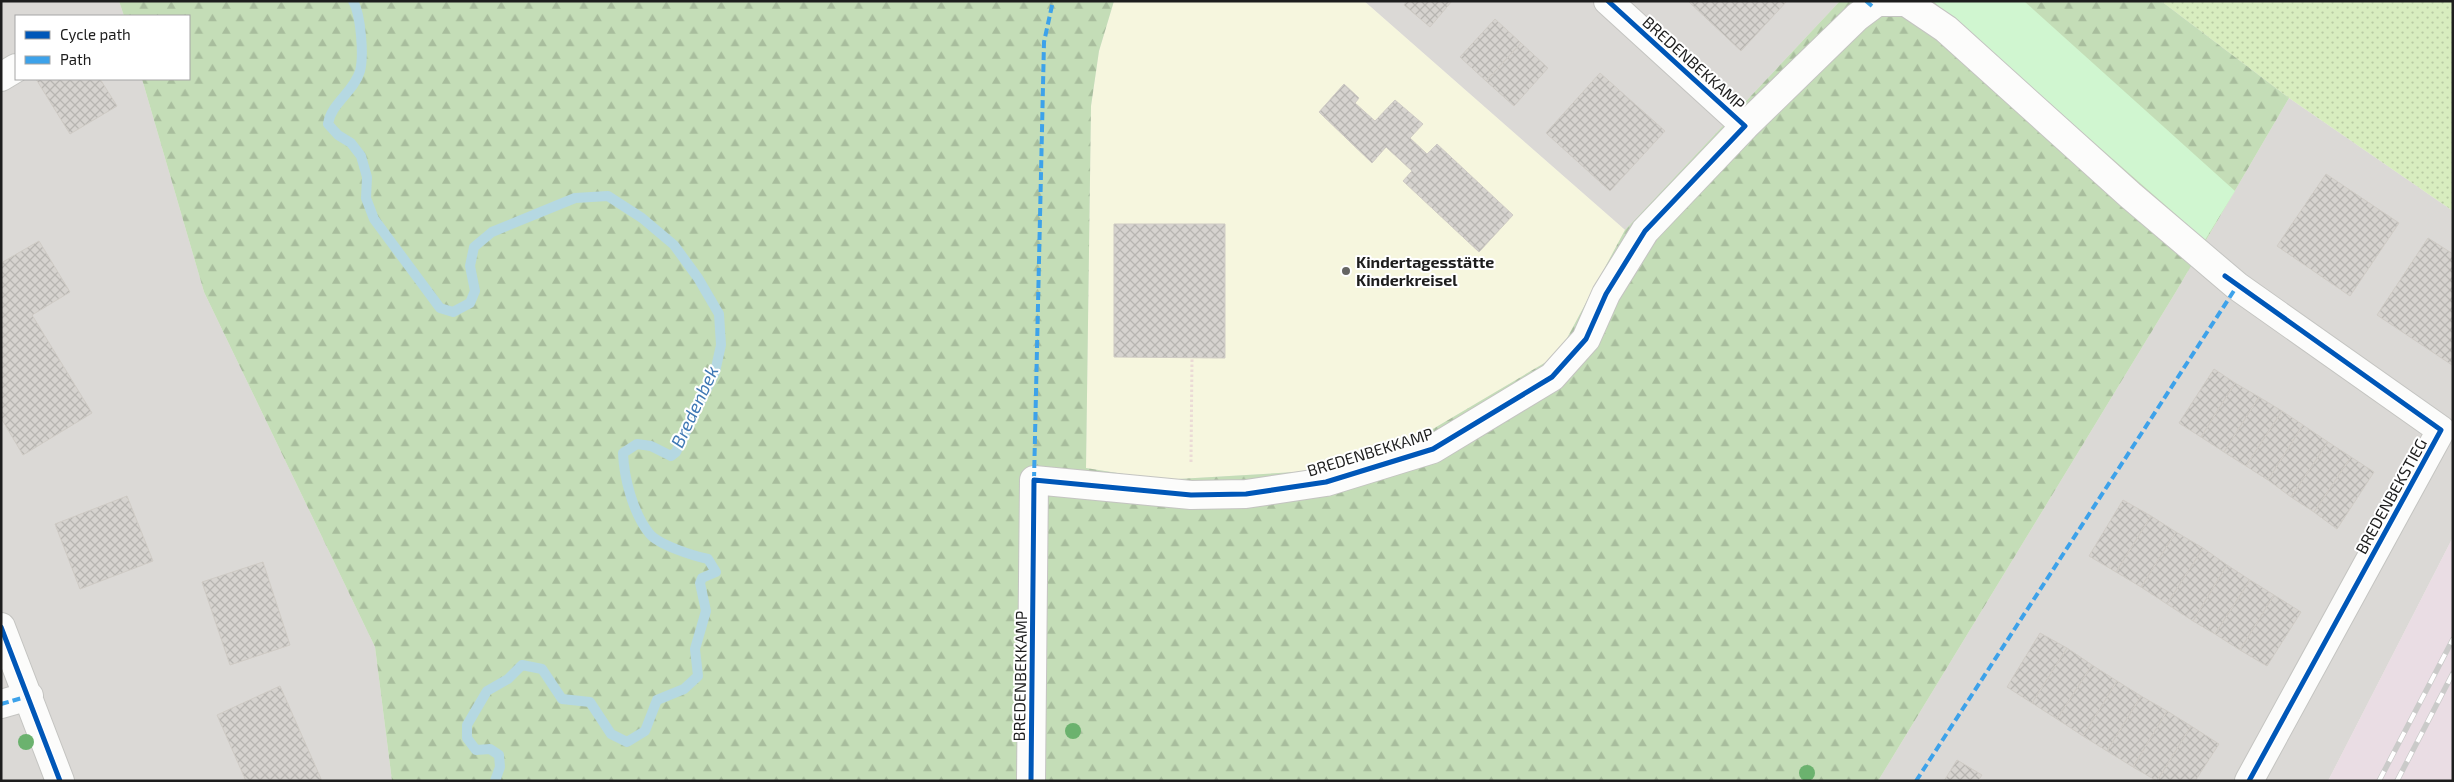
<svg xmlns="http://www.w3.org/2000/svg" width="2454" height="782" viewBox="0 0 2454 782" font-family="'Exo 2',sans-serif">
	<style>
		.residential { fill: #dbd9d6 }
		.education { fill: #f6f6de }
		.railway { fill: #eadde4 }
		.grass { fill: url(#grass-dots) }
		.forest { fill: url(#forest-firs) }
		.park { fill: #d0f6d0 }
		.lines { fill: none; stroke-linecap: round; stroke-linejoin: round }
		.stream { stroke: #b5d8e2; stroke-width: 10 }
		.building { fill: url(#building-cross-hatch); stroke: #cfcbc5 }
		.minor-casing { stroke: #c4c4c1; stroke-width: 30 }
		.path { stroke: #ebdad6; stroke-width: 3; stroke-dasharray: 2.5 2.5; stroke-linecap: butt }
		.minor { stroke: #fcfcfb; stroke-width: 28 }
		.rail-casing { stroke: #cacac9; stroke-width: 5.5 }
		.rail { stroke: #fff; stroke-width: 4; stroke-dasharray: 11; stroke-linecap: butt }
		.quiet { stroke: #3da2ea; stroke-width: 4; stroke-dasharray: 8 4; stroke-linecap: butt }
		.cycleway-casing { stroke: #fff; stroke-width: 8 }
		.cycleway { stroke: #0057b8; stroke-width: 5 }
		.tree { fill: #6bb26e }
		.poi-dot { fill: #656563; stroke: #fff; stroke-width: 2 }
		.labels { text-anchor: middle; stroke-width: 4; stroke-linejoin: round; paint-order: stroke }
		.street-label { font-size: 16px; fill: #1d1d1d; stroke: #fff }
		.poi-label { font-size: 16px; font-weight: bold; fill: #1d1d1d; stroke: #fff; text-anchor: start }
		.water-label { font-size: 18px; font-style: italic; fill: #4079b5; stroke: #fff }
	</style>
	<defs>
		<pattern id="grass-dots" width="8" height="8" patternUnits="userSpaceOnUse" patternTransform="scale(1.25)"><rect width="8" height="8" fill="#d8edbf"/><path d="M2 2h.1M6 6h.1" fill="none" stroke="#b9cba4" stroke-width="1.8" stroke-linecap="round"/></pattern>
		<pattern id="forest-firs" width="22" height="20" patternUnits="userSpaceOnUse" patternTransform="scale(1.25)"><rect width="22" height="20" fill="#c4ddb7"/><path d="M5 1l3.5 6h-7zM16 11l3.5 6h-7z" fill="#a8bd9d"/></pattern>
		<pattern id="building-cross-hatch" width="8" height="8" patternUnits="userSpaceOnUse" patternTransform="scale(1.25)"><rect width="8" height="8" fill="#d6d3cf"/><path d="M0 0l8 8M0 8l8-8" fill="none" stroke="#b7b5b1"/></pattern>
	</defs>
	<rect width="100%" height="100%" fill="#eceae4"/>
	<path class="residential" d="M1 1H119L124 16H16V79H142L204 292 375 647 392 781H1Z
		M1364 1H1840L1625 230Z
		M2289 98 2453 211V537L2328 781H1878L2177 290Z"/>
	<path class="education" d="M1114 1H1364L1625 230 1558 355 1421 436 1312 471 1161 480 1086 468 1091 106 1099 51Z"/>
	<path class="railway" d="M2453 537V781H2328Z"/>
	<path class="grass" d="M2161 1H2453V211L2289 98Z"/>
	<path class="forest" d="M119 1H1114L1099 51 1091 106 1086 468 1161 480 1312 471 1421 436 1558 355 1625 230 1840 1H2161L2289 98 2177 290 1878 781H392L375 647 204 292 142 79H189V16H124Z"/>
	<path class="park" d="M1933 1H2024L2235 191 2205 240Z"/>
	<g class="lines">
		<path class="stream" d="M353 1C361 15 364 56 360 71 354 92 331 103 328 124L338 135 351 143 361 156 367 177 366 198 374 219 440 308 453 312 470 303 475 291 470 266 474 247 492 232 575 198 608 196 642 218 674 245 698 278 719 314 721 345 715 372 676 452 671 456 651 446 637 444 623 453C624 478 633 513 649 533 658 545 694 556 708 559L716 572 702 578 700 583 706 611 695 649 698 676 684 689 657 700 645 731 627 742 611 734 590 702 562 699 542 669 522 665 508 679 487 691 467 725V738L476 750 490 749 499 755 500 767 495 781"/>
	</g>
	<path class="building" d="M1407 1H1452L1430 27 1404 5Z
		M1688 1H1787L1741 51Z
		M1495 19 1521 43 1486 81 1460 57Z
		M1521 43 1548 68 1514 106 1486 81Z
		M1600 73 1665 131 1610 191 1546 133Z
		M36 79H100L117 106 70 134Z
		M1344 84 1359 98 1355 103 1375 121 1395 100 1423 124 1410 138 1427 154 1437 144 1513 215 1479 252 1403 181 1412 171 1386 147 1372 163 1319 112Z
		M2326 174 2399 223 2350 296 2277 246Z
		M1114 224H1225V358L1114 357Z
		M2428 238 2453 254 2452 365 2377 315Z
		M39 241 70 292 32 315 92 413 23 455 1 418V263Z
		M2214 369 2235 383 2201 437 2179 423Z
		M2235 383 2259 397 2224 452 2201 437Z
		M2259 397 2282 411 2246 466 2224 452Z
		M2282 411 2303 425 2268 480 2246 466Z
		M2303 425 2328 442 2291 497 2268 480Z
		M2328 442 2351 457 2314 512 2291 497Z
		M2351 457 2374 472 2337 529 2314 512Z
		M127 496 153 561 80 589 55 524Z
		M2123 500 2151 516 2116 572 2089 556Z
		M2151 516 2176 532 2141 587 2116 572Z
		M2176 532 2203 548 2167 604 2141 587Z
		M2203 548 2227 565 2193 621 2167 604Z
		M263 562 290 645 230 665 202 582Z
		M2227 565 2250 580 2215 634 2193 621Z
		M2250 580 2274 595 2240 650 2215 634Z
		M2274 595 2301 612 2267 666 2240 650Z
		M2040 633 2067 648 2032 703 2007 687Z
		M2067 648 2092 665 2057 719 2032 703Z
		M2092 665 2117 681 2083 736 2057 719Z
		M2117 681 2141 696 2107 751 2083 736Z
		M280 686 322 781H246L217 715Z
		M2141 696 2167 711 2133 767 2107 751Z
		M2167 711 2191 726 2157 781 2133 767Z
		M2191 726 2219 744 2195 781H2157Z
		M1957 760 1982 775 1978 781H1944Z"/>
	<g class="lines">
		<defs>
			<path id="minor" d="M1608 1 1745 126
				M1 77 16 68
				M1 627 60 781
				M1 704 29 696
				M1031 781 1034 480 1191 495 1246 494 1326 482 1433 449 1552 377 1586 339 1606 294 1645 231 1745 126 1857 17 1877 2H1906L1946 29 2130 195 2237 286 2441 430 2249 781"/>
		</defs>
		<use href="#minor" class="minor-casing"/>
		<path class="path" d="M1191 462 1192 357"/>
		<use href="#minor" class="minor"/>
		<defs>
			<path id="rail" d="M2379 781 2453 639
				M2397 781 2453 673"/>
		</defs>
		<use href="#rail" class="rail-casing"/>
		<use href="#rail" class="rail"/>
		<path class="quiet" d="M1866 1 1872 6
			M1034 480 1044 42 1053 1
			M1 704 29 696
			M1916 781 2237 286"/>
		<defs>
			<path id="cycleway" d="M2225 276 2441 430 2249 781
				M1 627 60 781
				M1031 781 1034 480 1191 495 1246 494 1326 482 1433 449 1552 377 1586 339 1606 294 1645 231 1745 126 1608 1"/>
		</defs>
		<use href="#cycleway" class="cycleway-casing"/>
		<use href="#cycleway" class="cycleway"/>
	</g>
	<g class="tree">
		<circle cx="1073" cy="731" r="8"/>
		<circle cx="26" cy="742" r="8"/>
		<circle cx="1807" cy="773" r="8"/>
	</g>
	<circle class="poi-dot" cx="1346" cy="271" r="5"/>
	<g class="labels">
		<g class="street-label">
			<text transform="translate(1694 63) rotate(42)" y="6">BREDENBEKKAMP</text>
			<text transform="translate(1370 452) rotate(-17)" y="6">BREDENBEKKAMP</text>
			<text transform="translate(2391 496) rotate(-61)" y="6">BREDENBEKSTIEG</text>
			<text transform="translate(1020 676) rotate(-89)" y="6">BREDENBEKKAMP</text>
		</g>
		<g class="poi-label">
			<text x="1356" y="268">Kindertagesstätte<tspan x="1356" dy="18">Kinderkreisel</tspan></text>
		</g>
		<g class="water-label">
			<text transform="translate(695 407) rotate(-65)" y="6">Bredenbek</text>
		</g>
	</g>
	<rect width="2454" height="782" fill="none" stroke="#1d1d1d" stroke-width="5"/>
	<rect x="15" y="15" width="175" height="65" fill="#ffffff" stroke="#a5a5a5"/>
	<rect x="25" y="31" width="25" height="8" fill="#0057b8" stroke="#a5a5a5"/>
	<text x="60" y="40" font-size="15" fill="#1d1d1d">Cycle path</text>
	<rect x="25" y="56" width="25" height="8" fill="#3da2ea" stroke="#a5a5a5"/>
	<text x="60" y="65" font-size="15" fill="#1d1d1d">Path</text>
</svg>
